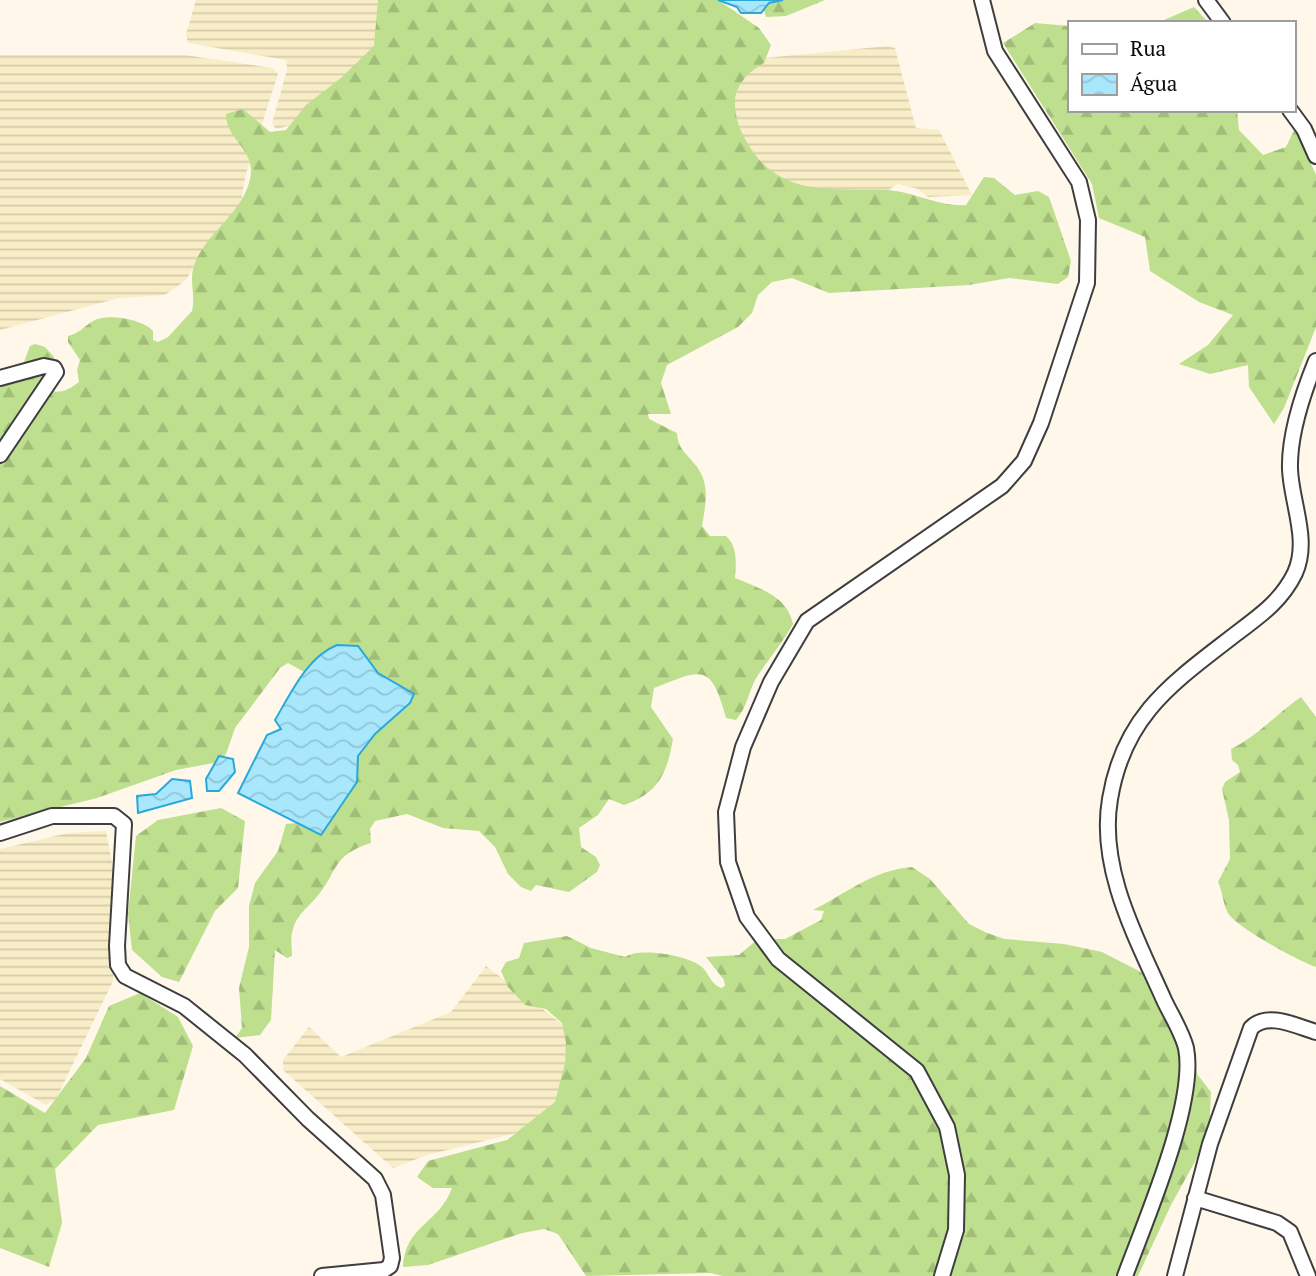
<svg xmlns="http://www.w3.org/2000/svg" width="1316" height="1276" viewBox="0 0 1316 1276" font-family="'PT Serif',serif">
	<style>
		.farmland { fill: url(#farmland-rules) }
		.forest { fill: url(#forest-firs) }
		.water { fill: url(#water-waves); stroke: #29a9da; stroke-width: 2 }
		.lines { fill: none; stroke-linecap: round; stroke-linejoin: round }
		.minor-casing { stroke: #3e3e3e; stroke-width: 18 }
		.minor { stroke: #fff; stroke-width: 14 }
	</style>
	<defs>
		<pattern id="farmland-rules" width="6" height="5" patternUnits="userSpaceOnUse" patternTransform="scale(1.75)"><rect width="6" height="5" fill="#f8edc7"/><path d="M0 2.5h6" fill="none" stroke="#d3caaa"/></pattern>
		<pattern id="forest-firs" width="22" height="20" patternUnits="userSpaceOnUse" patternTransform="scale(1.75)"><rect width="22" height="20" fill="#bddf8e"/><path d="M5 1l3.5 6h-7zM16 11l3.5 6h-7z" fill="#a1be79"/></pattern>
		<pattern id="water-waves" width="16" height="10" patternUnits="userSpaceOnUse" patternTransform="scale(1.75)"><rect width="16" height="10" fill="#a9e7fc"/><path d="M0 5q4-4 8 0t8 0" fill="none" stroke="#90c5d7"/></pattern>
	</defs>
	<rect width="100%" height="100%" fill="#fff8ea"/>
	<path class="farmland" d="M196 0H408L370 105 276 129 272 123 287 70 286 60 188 43 186 34Z
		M888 46 895 48 916 128 939 130 972 195 928 197 918 189 898 184 879 196 768 183 725 140 745 60Z
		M0 55H185L273 68 278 74 245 177 239 216 203 250 186 280 165 295 119 298 0 330Z
		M106 831 115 879 113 981 56 1099 46 1105 0 1079V849L68 833Z
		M486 966 592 1047 556 1123 427 1155 393 1168 283 1070V1060L309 1027 341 1057 451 1012Z"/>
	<path class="forest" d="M378 0H718L759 28 771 45 764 63C745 74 731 89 736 114 738 127 744 138 751 149 784 198 835 188 887 190 916 192 938 207 966 205L984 177 994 178 1015 195 1038 191 1049 197 1071 261 1068 277 1058 284 1009 278 969 285 829 293 792 278 772 282 758 295 752 313 738 327 667 365 661 383 671 414H648L649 419 677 433C678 452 690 455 699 470 710 487 705 508 702 526L710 536H726C738 547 736 563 735 578 760 589 787 595 793 624 782 644 766 662 755 680 748 694 747 707 736 720L726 718C711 662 702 669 654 688L651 707 673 739C667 773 659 793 624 805L609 799 598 815 579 828 581 847 596 857 600 865 597 872 569 892 536 885 531 891 521 887 508 874 495 847 479 831 443 828 407 814 375 821 370 829 371 843C331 855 338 873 315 899 306 909 297 915 293 929 290 937 292 948 292 956L287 958 275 950 271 1020 260 1035 235 1038 242 1028 239 988 249 947V906L255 883 278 851 286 824 296 823 316 777 306 673 288 663 280 668 235 728 226 754 219 762 176 770 97 798 0 822V376L22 367 30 346 35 344 45 347 54 357 52 391C62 394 71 388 79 382L77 370 80 360 68 342V336C80 333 83 327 93 321 107 313 142 319 153 331V340L158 342 168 337 192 311C196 294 188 279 195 263 208 230 248 210 251 172 252 148 226 138 226 114L243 109 270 132 286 130 306 105 341 78 374 46Z
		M761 0H825L786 16 766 17Z
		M1194 7 1209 23H1157Z
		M1035 23 1069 26V110H1237L1239 130 1263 155 1286 147 1295 128 1316 175V327L1284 408 1274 424 1249 387 1248 365 1210 374 1179 364 1208 345 1233 315 1199 302 1150 271 1145 237 1099 218 1092 184 1003 43Z
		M1301 697 1316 717V967C1299 961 1237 928 1228 913 1223 905 1223 892 1218 882L1230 859 1229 820 1222 789 1225 782 1240 772 1238 765 1232 760 1231 749C1258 736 1276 714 1301 697Z
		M221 808 245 821 238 888 215 911 179 982 162 977 132 950 128 914 136 836 158 820Z
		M912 867 930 879 969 924 987 933 1005 939 1064 944 1102 952 1141 972 1185 1025 1181 1032H1189L1197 1074 1211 1092 1209 1136 1171 1205 1138 1276H723L710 1273 586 1276 558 1234 544 1229 522 1233 428 1265 403 1267C405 1225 439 1224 452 1188H433L417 1177 428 1161 507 1140 555 1102 565 1063 566 1043 562 1023 546 1009 525 1005 508 987 501 971 506 962 519 958 524 943 567 936 591 948 625 957C639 947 690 955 703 968 710 976 711 984 721 988L725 986 724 980 706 957 739 955 758 939H785L821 920 824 911 813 910C847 893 873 870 912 867Z
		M140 993 178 1017 193 1046 174 1110 98 1125 55 1169 62 1223 49 1267 0 1248V1086L45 1113 86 1058 109 1006Z"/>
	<path class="water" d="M718 0H783L769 3 761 13H741L737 7Z
		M337 645 358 646 378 673 414 694 410 703 375 734 358 756 357 782 321 835 238 793 267 735 281 729 275 720C291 693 307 657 337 645Z
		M219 756 233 759 235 772 219 791H207L206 779Z
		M172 779 190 781 192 798 138 813 137 796 156 794Z"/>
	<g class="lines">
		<defs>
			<path id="minor" d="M1206 0 1223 23
				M1290 110 1304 129 1316 156
				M0 378 44 366 54 368 56 372 0 455
				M0 833 52 816H114L124 824 117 946 118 965 125 976 184 1006 245 1055 308 1119 375 1179 383 1195 392 1258 390 1266 384 1270 322 1276
				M1195 1198 1277 1223 1290 1232 1308 1276
				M942 1276 956 1230 957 1175 947 1127 917 1071 778 959 747 917 728 862 726 812 743 747 771 682 807 621 1002 486 1024 461 1041 423 1087 283 1088 220 1079 182 995 51 982 0
				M1125 1276C1145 1221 1197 1103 1186 1048 1182 1032 1171 1015 1164 1000 1137 939 1098 869 1110 799 1124 714 1174 682 1237 633 1261 615 1282 600 1295 573 1310 540 1291 502 1290 469 1289 434 1303 393 1316 361
				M1175 1276 1210 1144 1251 1028C1267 1011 1296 1026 1316 1032"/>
		</defs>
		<use href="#minor" class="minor-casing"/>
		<use href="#minor" class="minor"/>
	</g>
	<rect x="1068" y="21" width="228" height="91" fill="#ffffff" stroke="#9d9d9d" stroke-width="2"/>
	<rect x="1082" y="44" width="35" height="10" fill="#ffffff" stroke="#9d9d9d" stroke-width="2"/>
	<text x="1130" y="56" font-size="21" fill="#0b0b0b">Rua</text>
	<rect x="1082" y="74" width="35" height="21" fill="url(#water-waves)" stroke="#9d9d9d" stroke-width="2"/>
	<text x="1130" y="91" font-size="21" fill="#0b0b0b">Água</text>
</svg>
